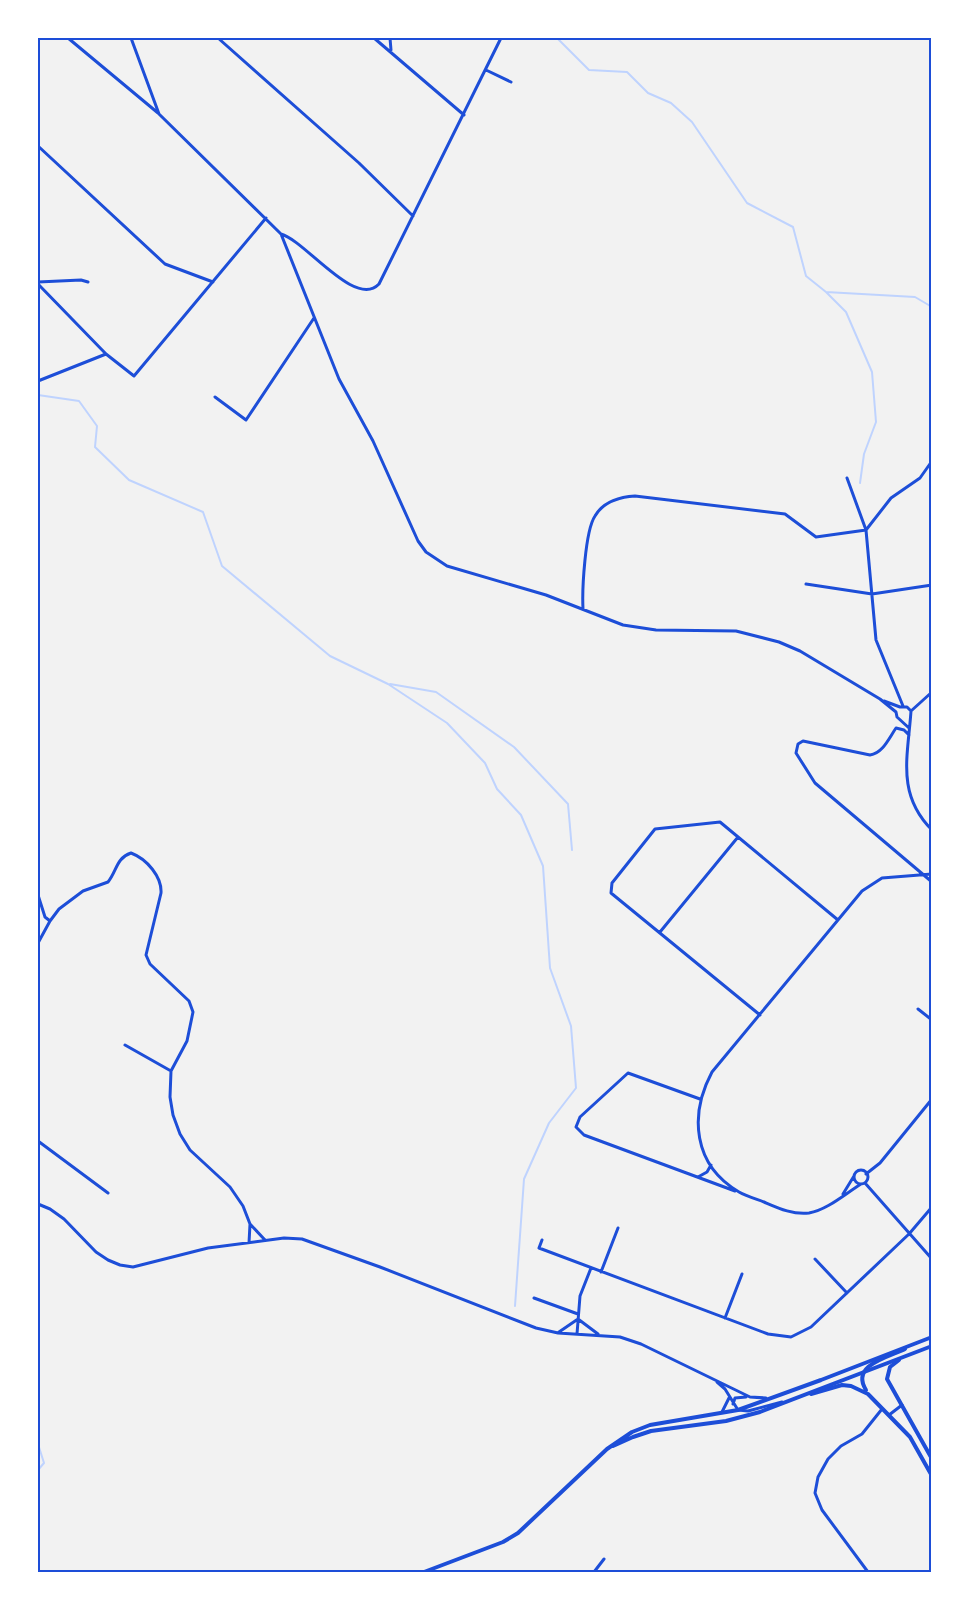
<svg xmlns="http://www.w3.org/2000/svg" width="969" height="1610" viewBox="0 0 969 1610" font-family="'Asap Condensed',sans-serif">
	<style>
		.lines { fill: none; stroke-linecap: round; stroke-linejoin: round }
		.stream { stroke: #bfd3fe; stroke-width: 2 }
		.minor { stroke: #1d4ed8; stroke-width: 3 }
		.tertiary { stroke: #1d4ed8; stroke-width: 4 }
		.secondary { stroke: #1d4ed8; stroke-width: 4 }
		.neatline { fill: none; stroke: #1d4ed8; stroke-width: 2 }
	</style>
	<rect width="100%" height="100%" fill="#f2f2f2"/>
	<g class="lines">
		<path class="stream" d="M557 38 589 70 627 72 648 93 671 103 692 122 747 203 793 227 806 276 826 292 915 297 932 307
			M826 292 846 312 872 372 876 422 864 454 860 483
			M38 395 79 401 97 426 95 447 129 480 203 512 222 566 330 656 388 684 447 723 485 763 497 789 521 815 543 866 550 968 571 1026 576 1088 549 1123 524 1179 515 1306
			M390 684 436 692 514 747 568 804 572 850
			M38 1444 44 1463 38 1470"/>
		<path class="minor" d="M68 38 158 113
			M131 38 159 114 281 234 339 379 373 441 418 541 426 552 447 566 546 595 623 625 656 630 736 631 779 642 800 651 880 699 896 712 897 717 909 728
			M218 38 359 163 413 216
			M374 38 464 115
			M390 38 391 50
			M486 70 511 82
			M38 146 165 264 213 282
			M281 234C306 241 355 309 379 284L501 38
			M38 282 81 280 88 282
			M38 284 106 354 134 376 266 218
			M38 381 106 354
			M215 397 246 420 314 318
			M847 478 866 530 876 640 903 706
			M806 584 872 594 932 585
			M583 609C582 590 585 531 595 516 603 502 620 497 635 496L785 514 816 537 866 530 891 498 920 478 932 461
			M932 643V655
			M884 701 900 707H907L911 711C908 756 896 794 932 830
			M911 711 932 692
			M909 735 904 730 896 728C889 738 883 753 870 755L803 741 798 744 796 753 815 783 932 882
			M38 895 45 917 50 921
			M660 932 738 837
			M38 943 50 921 59 909 83 891 108 882C117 871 116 858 131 853 147 859 162 877 161 893L146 955 150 964 189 1001 193 1012 187 1041 171 1071 170 1097 173 1115 180 1134 190 1150 230 1187 243 1206 250 1224 265 1240
			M918 1009 932 1020
			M760 1015 611 893 612 883 655 829 720 822 838 920
			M125 1045 171 1071
			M700 1099 628 1073 580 1117 576 1127 584 1135 735 1191
			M38 1141 108 1193
			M854 1177a7 7 0 1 1 14 0a7 7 0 1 1-14 0Z
			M866 1174 880 1163 932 1099
			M698 1177 707 1172 711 1165
			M865 1183 932 1259
			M861 1184C845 1194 827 1210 809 1213 793 1215 778 1208 764 1202 756 1199 746 1196 739 1192 693 1165 689 1115 712 1072L862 891 882 878 932 874
			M843 1194 854 1176
			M38 1204 50 1209 64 1219 96 1252 108 1260 120 1265 133 1267 208 1248 284 1238 302 1239 380 1267 536 1328 558 1333 620 1337 641 1344 750 1397 766 1398
			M542 1240 539 1248 768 1334 791 1337 811 1327 909 1234 932 1207
			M249 1243 250 1224
			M815 1259 847 1293
			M601 1272 618 1228
			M534 1298 578 1314
			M725 1318 742 1274
			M578 1319 598 1334
			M559 1332 578 1319
			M577 1334 580 1296 591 1268
			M717 1382 725 1389 738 1410 748 1411 782 1402
			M733 1404 735 1398 746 1397
			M722 1412 729 1398
			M889 1415 902 1405
			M594 1572 604 1559
			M868 1572 822 1510 815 1493 818 1477 828 1459 841 1446 862 1434 882 1409"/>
		<path class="tertiary" d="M899 1360 890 1367 887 1379 932 1459
			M866 1390C850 1365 889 1357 905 1349
			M811 1394 842 1385 851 1386 868 1394 910 1437 932 1476"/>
		<path class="secondary" d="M613 1446 633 1437 651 1431 726 1421 760 1412 932 1346
			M424 1572 503 1542 518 1533 607 1449 632 1432 650 1425 738 1410 821 1380 932 1337"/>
	</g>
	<rect width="969" height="1610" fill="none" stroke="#ffffff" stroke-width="78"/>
	<rect x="39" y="39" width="891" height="1532" class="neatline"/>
</svg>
